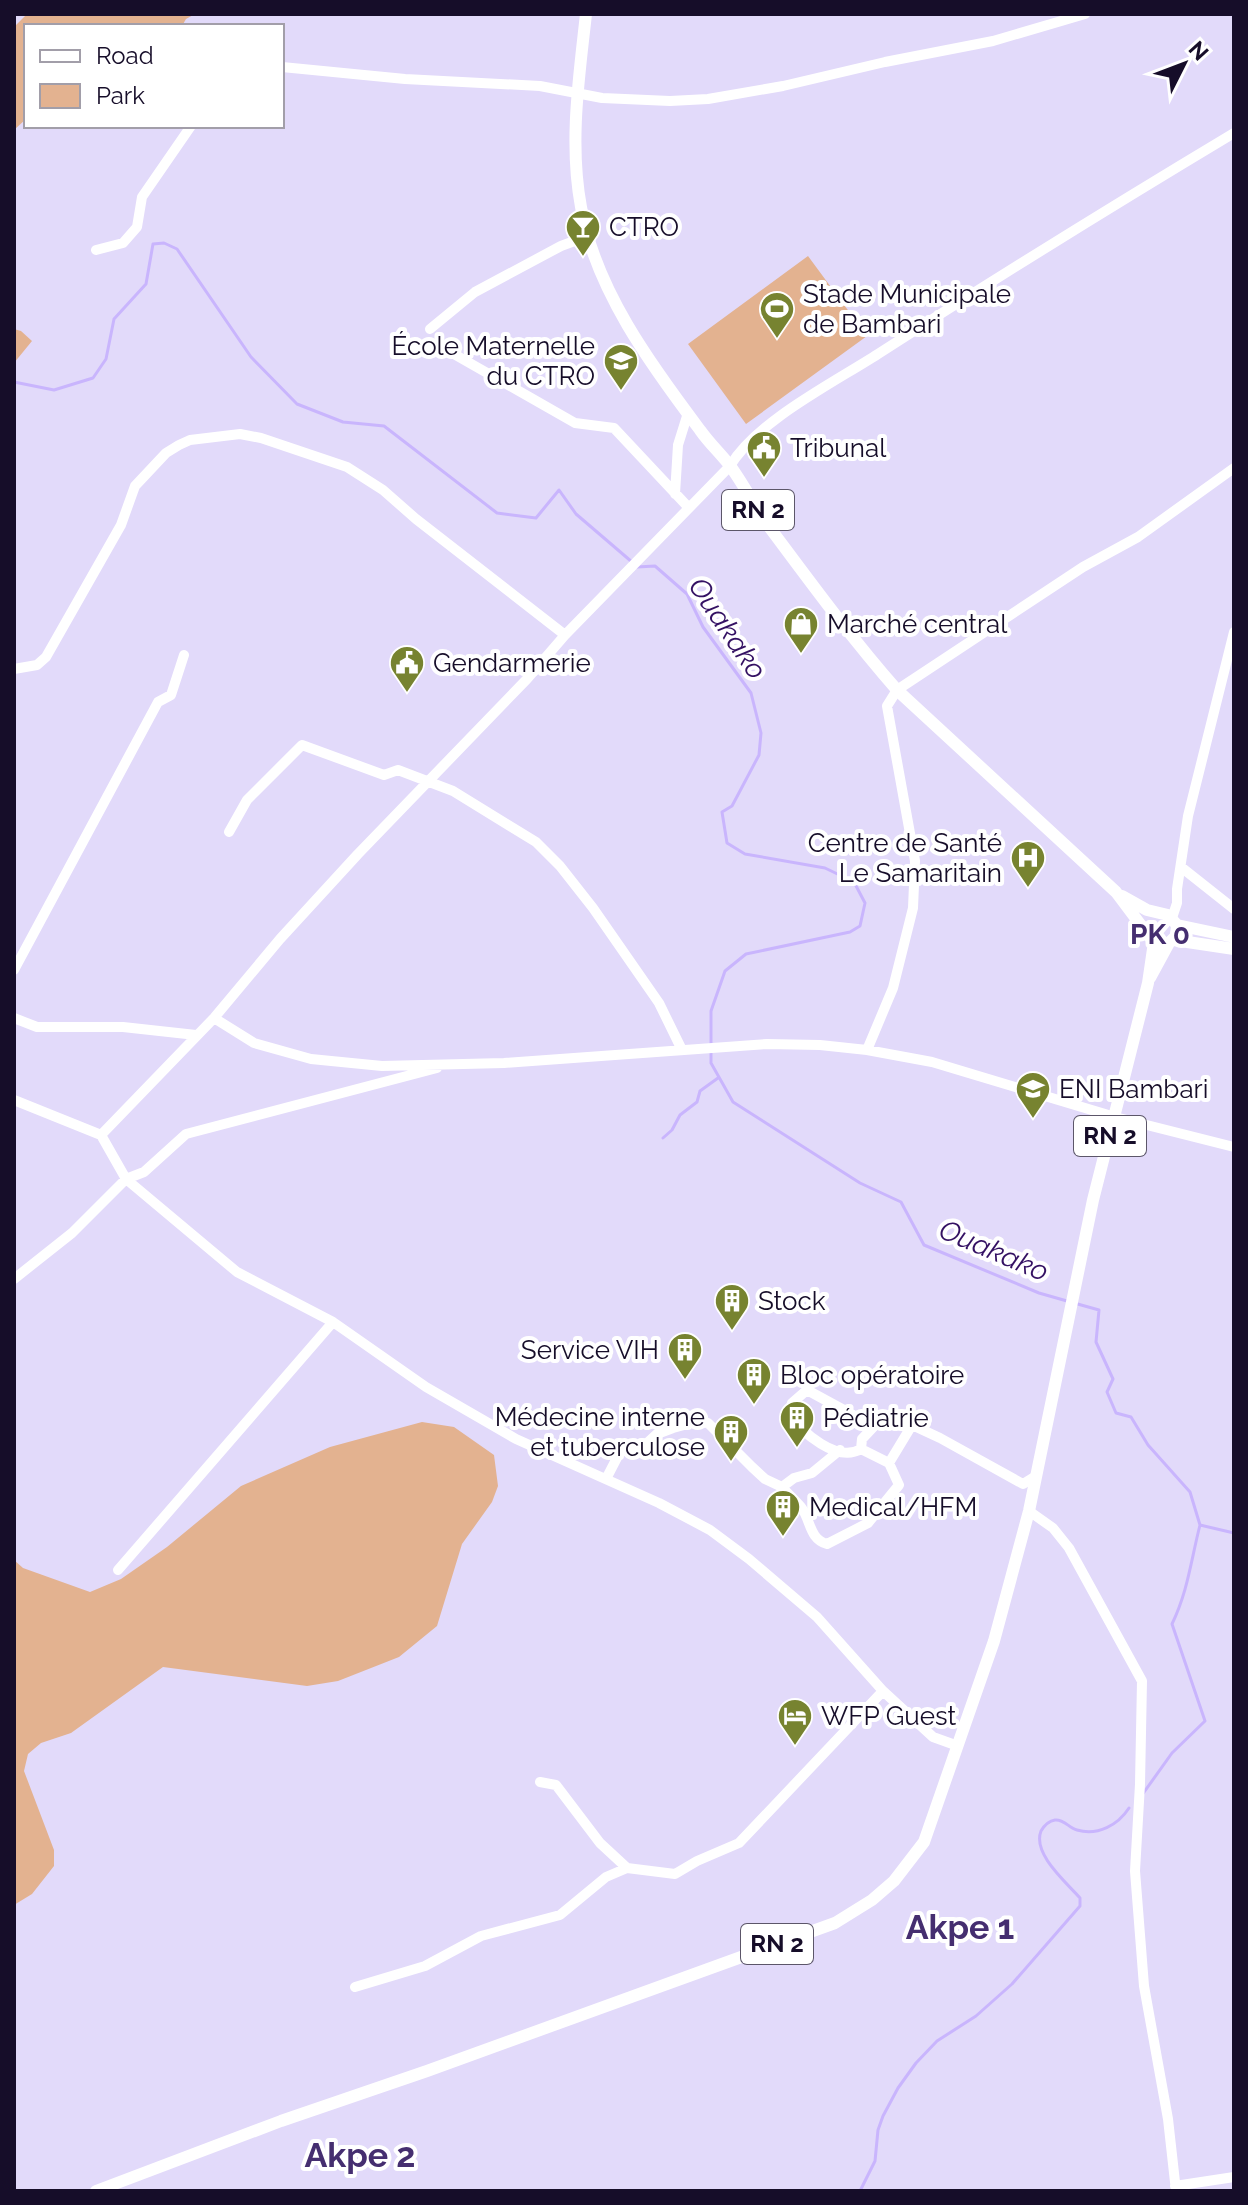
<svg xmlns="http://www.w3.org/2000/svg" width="1248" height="2205" viewBox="0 0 1248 2205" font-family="Raleway,sans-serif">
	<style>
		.green { fill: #e3b290 }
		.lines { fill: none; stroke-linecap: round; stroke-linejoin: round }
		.stream { stroke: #c9b5fd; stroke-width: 3 }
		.minor { stroke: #fff; stroke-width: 10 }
		.major { stroke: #fff; stroke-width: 12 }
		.labels { text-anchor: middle; stroke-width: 8; stroke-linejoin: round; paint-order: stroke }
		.shield { fill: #fff; stroke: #5c5669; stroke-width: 2 }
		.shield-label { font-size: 24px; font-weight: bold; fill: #160d29 }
		.poi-label { font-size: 26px; fill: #160d29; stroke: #fff; text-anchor: start }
		.water-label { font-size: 28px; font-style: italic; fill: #341163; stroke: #fff }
		.neighbourhood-label { font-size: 28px; font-weight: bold; fill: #452e70; stroke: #fff }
		.district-label { font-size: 34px; font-weight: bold; fill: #452e70; stroke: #fff }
	</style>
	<rect width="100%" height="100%" fill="#e2dafa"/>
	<path class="green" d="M195 14 186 19 182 26H26V119L14 130V27L26 15Z
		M808 256 867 336 746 424 688 344Z
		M14 329 21 331 32 341 14 363Z
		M422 1422 454 1427 494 1455 498 1486 492 1502 462 1544 437 1626 399 1657 338 1681 307 1686 163 1667 71 1733 41 1743 28 1754 24 1771 54 1850V1866L32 1894 14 1905V1560L23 1568 90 1592 121 1579 167 1547 241 1486 330 1447Z"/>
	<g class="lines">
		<path class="stream" d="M14 382 54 390 93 378 106 359 114 319 146 284 153 244 164 243 177 249 251 357 297 404 343 422 384 426 497 513 536 518 559 490 576 514 632 562
			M637 567 655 566 687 594 703 627 751 693 761 733 759 755 732 806 722 812 727 843 745 854 825 868 854 882 865 903 860 926 850 932 746 954 725 971 711 1011V1063L733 1102 860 1183 901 1202 924 1245 1039 1293 1067 1301
			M663 1138 672 1130 680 1115 697 1102 700 1091 718 1078
			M1074 1303 1099 1310 1096 1342 1113 1379 1107 1392 1116 1413 1131 1417 1148 1445 1190 1492 1200 1525 1234 1533
			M1142 1795 1172 1753 1205 1721 1172 1624C1188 1591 1191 1560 1200 1525
			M860 2191 875 2161 878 2130 883 2116 898 2088 916 2063 937 2041 976 2016 1012 1984 1080 1906V1898C1067 1883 1032 1854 1041 1831 1044 1826 1048 1821 1055 1820 1064 1819 1069 1828 1077 1830 1098 1836 1118 1825 1129 1808"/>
		<path class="minor" d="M282 67 405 79 540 86 602 98 670 101 708 99 783 86 885 62 993 41 1085 14
			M96 250 123 243 137 227 142 197 191 126
			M430 329 475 292 561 246 588 236
			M407 342 429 351 445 349 575 423 614 428 689 508
			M675 494 678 445 688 413
			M14 669 37 665 46 657 121 525 135 486 166 453 179 445 190 440 240 434 261 438 347 467 383 490 416 519 565 635
			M229 832 247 800 302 745 384 775 398 770 453 791 536 842 560 866 593 908 659 1003 682 1050
			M1181 867 1234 909
			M1172 918 1177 903V889L1188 816 1234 632
			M14 970 158 702 171 695 184 655
			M14 1018 37 1027H123L196 1035
			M214 1018 254 1043 311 1059 382 1066 504 1063 767 1044 820 1045 867 1050 932 1062 1115 1117 1234 1147
			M867 1050 893 988 913 908 915 861 887 706 897 690 1083 567 1138 537 1234 468
			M14 1100 101 1135 126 1179 237 1272 333 1322 426 1387 516 1439 659 1503 710 1530 749 1559 817 1617 883 1691 933 1737 958 1746
			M101 1135 214 1018 280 939 358 854 527 679 565 635 730 466C757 421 833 383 878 354 996 278 1114 205 1234 133
			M14 1279 72 1233 126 1179 144 1172 186 1134 437 1068
			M878 1422 862 1439 861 1449 889 1463
			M861 1449C837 1463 802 1433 789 1413L792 1403 807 1390 853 1415 878 1422 912 1425 940 1438 1023 1484 1036 1476
			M840 1450 812 1473 794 1478 782 1487C788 1494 795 1500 801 1507 811 1520 809 1539 827 1544L868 1523 899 1485 889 1463 912 1425
			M606 1479 620 1452 644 1446 657 1434 673 1428 695 1422 708 1423 752 1467 765 1479 782 1487
			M1029 1511 1053 1528 1069 1548 1142 1681 1140 1784 1135 1871 1144 1986 1168 2119 1176 2191
			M118 1570 333 1322
			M540 1782 556 1785 600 1843 627 1868 675 1874 697 1861 739 1843 883 1691
			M355 1987 425 1966 481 1936 560 1915 606 1877 627 1868
			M1175 2186 1234 2177"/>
		<path class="major" d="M586 14C579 78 569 143 581 207 595 289 651 365 700 430 709 443 721 454 731 467 745 487 756 508 770 528 811 583 852 639 897 690L1116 892 1152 940 1162 944 1169 943
			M1122 896 1147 910 1168 915 1177 925 1176 936 1169 943 1150 978
			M1177 925 1234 937
			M1174 940 1234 949
			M96 2191 281 2121 427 2071 835 1923 872 1900 894 1881 924 1842 994 1641 1029 1511 1093 1200 1148 983 1154 942"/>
	</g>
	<defs>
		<symbol id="bar-pin" viewBox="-11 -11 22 30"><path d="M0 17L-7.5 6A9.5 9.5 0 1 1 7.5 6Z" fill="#778330" stroke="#fff"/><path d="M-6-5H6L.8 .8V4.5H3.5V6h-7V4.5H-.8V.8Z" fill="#fff"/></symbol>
		<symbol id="stadium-pin" viewBox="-11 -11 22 30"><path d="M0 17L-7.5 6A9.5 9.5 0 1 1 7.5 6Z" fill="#778330" stroke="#fff"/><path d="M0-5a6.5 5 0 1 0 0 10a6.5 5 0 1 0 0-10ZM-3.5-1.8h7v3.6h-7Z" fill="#fff"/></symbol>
		<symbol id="school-pin" viewBox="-11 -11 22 30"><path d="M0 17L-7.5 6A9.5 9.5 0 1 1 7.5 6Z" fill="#778330" stroke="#fff"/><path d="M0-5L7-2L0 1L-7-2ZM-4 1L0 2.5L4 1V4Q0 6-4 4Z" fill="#fff"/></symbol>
		<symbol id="civic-pin" viewBox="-11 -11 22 30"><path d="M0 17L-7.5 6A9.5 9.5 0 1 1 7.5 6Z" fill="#778330" stroke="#fff"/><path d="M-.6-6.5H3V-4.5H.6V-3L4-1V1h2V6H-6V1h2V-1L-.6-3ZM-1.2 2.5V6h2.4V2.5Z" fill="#fff"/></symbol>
		<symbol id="shop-pin" viewBox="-11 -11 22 30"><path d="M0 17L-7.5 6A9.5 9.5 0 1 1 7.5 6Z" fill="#778330" stroke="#fff"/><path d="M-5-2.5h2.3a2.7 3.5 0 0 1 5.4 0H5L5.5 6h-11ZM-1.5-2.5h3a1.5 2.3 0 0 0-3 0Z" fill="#fff"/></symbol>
		<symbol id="hospital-pin" viewBox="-11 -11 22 30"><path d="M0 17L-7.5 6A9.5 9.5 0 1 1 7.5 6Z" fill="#778330" stroke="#fff"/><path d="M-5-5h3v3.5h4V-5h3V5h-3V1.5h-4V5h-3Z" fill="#fff"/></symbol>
		<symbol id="building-pin" viewBox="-11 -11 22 30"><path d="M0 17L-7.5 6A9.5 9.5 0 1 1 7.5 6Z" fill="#778330" stroke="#fff"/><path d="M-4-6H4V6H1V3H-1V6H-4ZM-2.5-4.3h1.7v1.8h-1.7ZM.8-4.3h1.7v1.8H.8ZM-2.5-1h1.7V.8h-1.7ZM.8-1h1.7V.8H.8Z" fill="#fff"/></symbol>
		<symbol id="hotel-pin" viewBox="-11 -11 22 30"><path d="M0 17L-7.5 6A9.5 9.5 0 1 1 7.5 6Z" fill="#778330" stroke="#fff"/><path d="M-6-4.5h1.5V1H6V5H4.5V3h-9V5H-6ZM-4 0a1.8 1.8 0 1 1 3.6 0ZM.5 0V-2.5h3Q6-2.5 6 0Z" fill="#fff"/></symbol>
	</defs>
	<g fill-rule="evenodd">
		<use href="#bar-pin" x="563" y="207" width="40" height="54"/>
		<use href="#stadium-pin" x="757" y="289" width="40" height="54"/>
		<use href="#school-pin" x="601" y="341" width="40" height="54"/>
		<use href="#civic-pin" x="744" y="428" width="40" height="54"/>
		<use href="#shop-pin" x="781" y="604" width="40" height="54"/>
		<use href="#civic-pin" x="387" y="643" width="40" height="54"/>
		<use href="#hospital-pin" x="1008" y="838" width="40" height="54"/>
		<use href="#school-pin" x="1013" y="1069" width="40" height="54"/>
		<use href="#building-pin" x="712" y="1281" width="40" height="54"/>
		<use href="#building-pin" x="665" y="1330" width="40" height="54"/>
		<use href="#building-pin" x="734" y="1355" width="40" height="54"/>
		<use href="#building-pin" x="777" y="1398" width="40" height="54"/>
		<use href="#building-pin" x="711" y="1412" width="40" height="54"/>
		<use href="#building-pin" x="763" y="1487" width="40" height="54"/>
		<use href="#hotel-pin" x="775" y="1696" width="40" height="54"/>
	</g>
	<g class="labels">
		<g class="shield">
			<rect x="722" y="490" width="72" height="40" rx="6"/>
			<rect x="1074" y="1116" width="72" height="40" rx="6"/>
			<rect x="741" y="1924" width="72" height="40" rx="6"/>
		</g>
		<g class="shield-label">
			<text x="758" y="518">RN 2</text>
			<text x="1110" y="1144">RN 2</text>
			<text x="777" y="1952">RN 2</text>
		</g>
		<g class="poi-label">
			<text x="609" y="236">CTRO</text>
			<text x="803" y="303">Stade Municipale<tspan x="803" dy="30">de Bambari</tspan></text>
			<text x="595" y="355" text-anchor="end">École Maternelle<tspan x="595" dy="30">du CTRO</tspan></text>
			<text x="790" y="457">Tribunal</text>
			<text x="827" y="633">Marché central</text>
			<text x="433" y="672">Gendarmerie</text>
			<text x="1002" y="852" text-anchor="end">Centre de Santé<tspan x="1002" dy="30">Le Samaritain</tspan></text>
			<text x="1059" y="1098">ENI Bambari</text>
			<text x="758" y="1310">Stock</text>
			<text x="659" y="1359" text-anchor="end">Service VIH</text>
			<text x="780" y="1384">Bloc opératoire</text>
			<text x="705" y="1426" text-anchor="end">Médecine interne<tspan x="705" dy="30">et tuberculose</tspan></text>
			<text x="823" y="1427">Pédiatrie</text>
			<text x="809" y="1516">Medical/HFM</text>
			<text x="821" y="1725">WFP Guest</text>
		</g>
		<g class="water-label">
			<text transform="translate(728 628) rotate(56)" y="10">Ouakako</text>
			<text transform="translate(994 1250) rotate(23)" y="10">Ouakako</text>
		</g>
		<g class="neighbourhood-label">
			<text x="1160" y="944">PK 0</text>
		</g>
		<g class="district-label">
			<text x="960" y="1939">Akpe 1</text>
			<text x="360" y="2167">Akpe 2</text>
		</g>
	</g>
	<rect width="1248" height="2205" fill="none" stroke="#160d29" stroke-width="32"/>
	<rect x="24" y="24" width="260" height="104" fill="#ffffff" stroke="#a29ea9" stroke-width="2"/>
	<rect x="40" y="50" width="40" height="12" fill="#ffffff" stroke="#a29ea9" stroke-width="2"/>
	<text x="96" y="64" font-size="24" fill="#160d29">Road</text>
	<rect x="40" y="84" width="40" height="24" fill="#e3b290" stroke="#a29ea9" stroke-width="2"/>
	<text x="96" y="104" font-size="24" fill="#160d29">Park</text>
	<g transform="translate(1184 64) rotate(48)" stroke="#ffffff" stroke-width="6" paint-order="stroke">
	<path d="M0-6L14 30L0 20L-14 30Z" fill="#160d29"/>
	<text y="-12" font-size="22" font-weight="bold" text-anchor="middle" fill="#160d29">N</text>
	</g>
</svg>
